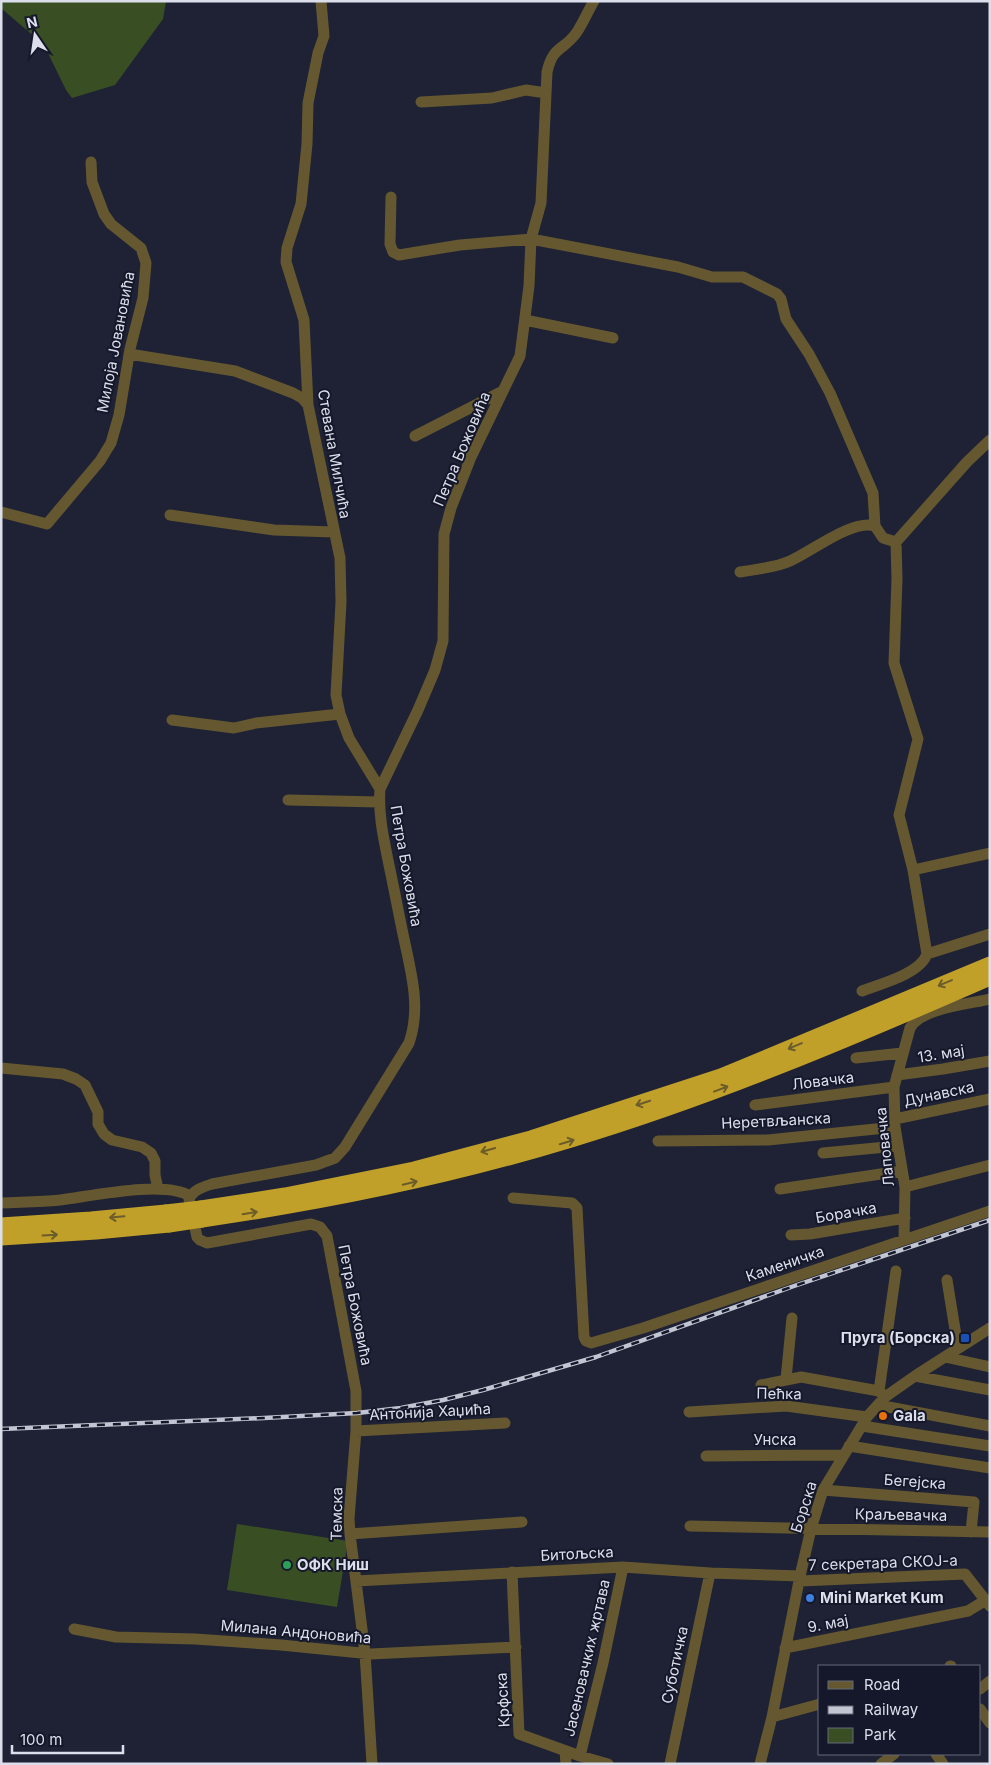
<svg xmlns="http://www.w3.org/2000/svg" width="991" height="1765" viewBox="0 0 991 1765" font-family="Inter,sans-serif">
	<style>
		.green { fill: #3a4e24 }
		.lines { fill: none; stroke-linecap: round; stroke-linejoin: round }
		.minor { stroke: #655830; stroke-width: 11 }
		.highway { stroke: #c1a02a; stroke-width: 15 }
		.rail-casing { stroke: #c2c5d2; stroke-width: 4.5 }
		.rail { stroke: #15182a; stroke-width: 2.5; stroke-dasharray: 8; stroke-linecap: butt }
		.highway-bridge { stroke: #c1a02a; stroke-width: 15 }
		.oneway { stroke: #6b5c2a }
		.transit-dot { fill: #1a4fb4; stroke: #15182a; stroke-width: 2 }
		.food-dot { fill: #e8710a; stroke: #15182a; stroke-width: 2 }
		.leisure-dot { fill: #2e9e5b; stroke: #15182a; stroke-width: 2 }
		.shop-dot { fill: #3f7fe0; stroke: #15182a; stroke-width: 2 }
		.labels { text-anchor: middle; stroke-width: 4; stroke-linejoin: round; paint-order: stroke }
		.street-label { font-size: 15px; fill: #dcdfeb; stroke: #15182a }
		.poi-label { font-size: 15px; font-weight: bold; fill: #dcdfeb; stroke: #15182a; text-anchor: start }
	</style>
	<rect width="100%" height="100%" fill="#1e2234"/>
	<path class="green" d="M1 1H166L163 19 115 85 72 98 66 90 44 45 1 8Z
		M237 1524 348 1541 337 1607 227 1590Z"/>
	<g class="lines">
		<path class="minor" d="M321 1 324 36 318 53 308 103 307 144 301 204 287 248 286 262 304 320 308 405 340 558 341 602 336 695 340 714 349 738 380 789
			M421 102 492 98 526 90 546 93
			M391 197 390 244 393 252 399 255 460 245 531 239 678 267 712 277H743L777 294 781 299 786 319 809 354 830 393 873 493 875 526 883 538 896 542
			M525 320 613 338
			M129 354 235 371 293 393 302 398 308 405
			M415 436 503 391
			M1 512 47 524 100 461 111 443 119 415 130 349 143 298 146 263 141 248 111 224 104 214 92 182 91 162
			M170 515 274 530 334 532
			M740 572C756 569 775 568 790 561 811 552 852 519 875 526
			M172 720 234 728 256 723 340 714
			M288 800 379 802
			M913 870 990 853
			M927 954 990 934
			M862 991C880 984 920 974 927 954L913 870 899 815 918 739 894 663 897 579 896 542 967 462 990 440
			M856 1058 902 1053
			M1 1068 63 1074 76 1079 85 1085 98 1112V1124L104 1134 112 1140 142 1147 151 1153 155 1161V1175L158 1189
			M897 1075 943 1069 990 1061
			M755 1105 894 1087
			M895 1119 990 1099
			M658 1141 768 1140 895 1127
			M823 1153 897 1146
			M905 1187 990 1165
			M780 1189 901 1171
			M513 1198 572 1203 577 1208 584 1337 586 1341 591 1343 643 1328 990 1211
			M1 1203C21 1202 40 1202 60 1200 92 1196 163 1180 190 1196
			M791 1235 810 1234 905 1218
			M904 1239 905 1187 895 1127 894 1087 910 1028C921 1008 969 1004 990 999
			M947 1280 958 1348
			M945 1357 990 1367
			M915 1376 990 1390
			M786 1379 792 1318
			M761 1385 801 1377 879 1391
			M885 1397 879 1391 896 1271
			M878 1405 990 1426
			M689 1412 786 1406 867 1417
			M862 1426 990 1446
			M356 1431 505 1423
			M849 1446 990 1468
			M706 1456 843 1455
			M823 1490 974 1502 971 1532
			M690 1526 990 1532
			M350 1534 522 1522
			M512 1572 519 1734 580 1756 608 1764
			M356 1581 623 1567 710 1573 800 1576
			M800 1581 965 1574 990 1606
			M74 1629 116 1637 195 1639 281 1645 371 1654 516 1647
			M785 1648 968 1611 986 1600
			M950 1666H951
			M980 1689 990 1681
			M980 1709 990 1723
			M772 1717 820 1704
			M565 1751 566 1764
			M936 1754 943 1764
			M580 1756 603 1663 623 1567
			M372 1764 365 1653 350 1534 349 1518 356 1431V1391L327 1236 320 1227 311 1224 207 1243 200 1240 197 1237 189 1199C193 1190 203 1187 212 1184L316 1165 335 1158 345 1147 409 1043C420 1011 413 980 406 948 400 921 395 893 389 865 384 840 378 815 380 789L418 710 435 670 443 641 444 534 451 508 471 457 520 356 529 286 531 239 541 203 547 72C553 45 564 51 577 32 583 23 588 11 594 1
			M670 1764 710 1573
			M760 1764 772 1717 800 1576 811 1529 823 1490 867 1417 885 1397 915 1376 990 1328
			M881 1764 894 1754"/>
		<path class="highway" d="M201 1208 285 1195 414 1169 531 1138 721 1076 990 964
			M202 1220C327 1202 450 1177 571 1140 714 1097 853 1038 990 978
			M1 1225 91 1219 166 1212
			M1 1238 96 1232 169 1225"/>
		<defs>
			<path id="rail" d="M1 1429 264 1418 357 1413 401 1408 443 1400 483 1390 596 1357 794 1286 990 1220"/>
		</defs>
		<use href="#rail" class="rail-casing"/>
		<use href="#rail" class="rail"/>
		<path class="highway-bridge" d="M166 1212 201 1208
			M169 1225 202 1220"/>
	</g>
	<defs><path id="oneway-shaft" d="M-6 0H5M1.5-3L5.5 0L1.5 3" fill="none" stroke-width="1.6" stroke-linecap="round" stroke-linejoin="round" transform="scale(1.25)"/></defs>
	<g class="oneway">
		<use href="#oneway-shaft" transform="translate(945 983) rotate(157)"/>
		<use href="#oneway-shaft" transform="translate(795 1046) rotate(157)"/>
		<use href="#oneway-shaft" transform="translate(721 1089) rotate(-21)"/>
		<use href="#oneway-shaft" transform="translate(643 1103) rotate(162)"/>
		<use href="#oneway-shaft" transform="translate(567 1142) rotate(-17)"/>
		<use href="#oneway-shaft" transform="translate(488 1150) rotate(164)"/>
		<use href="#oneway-shaft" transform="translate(410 1183) rotate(-13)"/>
		<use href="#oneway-shaft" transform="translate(250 1213) rotate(-9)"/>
		<use href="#oneway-shaft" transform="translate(117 1217) rotate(175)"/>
		<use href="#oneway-shaft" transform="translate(50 1235) rotate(-3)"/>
	</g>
	<rect class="transit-dot" x="960" y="1333" width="10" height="10" rx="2.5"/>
	<circle class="food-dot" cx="883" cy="1416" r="5"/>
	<circle class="leisure-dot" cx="287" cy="1565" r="5"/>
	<circle class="shop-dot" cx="810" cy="1598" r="5"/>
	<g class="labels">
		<g class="street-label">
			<text transform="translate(116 342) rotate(-79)" y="5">Милоја Јовановића</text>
			<text transform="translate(462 449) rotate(-67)" y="5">Петра Божовића</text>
			<text transform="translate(334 454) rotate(80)" y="5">Стевана Милчића</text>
			<text transform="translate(406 866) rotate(80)" y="5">Петра Божовића</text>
			<text transform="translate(941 1054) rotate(-9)" y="5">13. мај</text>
			<text transform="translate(823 1081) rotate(-7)" y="5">Ловачка</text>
			<text transform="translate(939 1094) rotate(-12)" y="5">Дунавска</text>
			<text transform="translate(776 1121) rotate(-3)" y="5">Неретвљанска</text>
			<text transform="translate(885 1147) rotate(-96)" y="5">Лаповачка</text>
			<text transform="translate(846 1213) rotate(-10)" y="5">Борачка</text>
			<text transform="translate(785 1264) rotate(-19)" y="5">Каменичка</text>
			<text transform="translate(355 1305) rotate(79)" y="5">Петра Божовића</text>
			<text transform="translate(779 1394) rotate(1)" y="5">Пећка</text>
			<text transform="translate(430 1412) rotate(-3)" y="5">Антонија Хаџића</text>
			<text x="775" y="1445">Унска</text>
			<text transform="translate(915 1482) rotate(4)" y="5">Бегејска</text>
			<text transform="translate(804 1507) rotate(-72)" y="5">Борска</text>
			<text transform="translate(337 1514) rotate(-89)" y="5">Темска</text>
			<text transform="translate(901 1515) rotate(1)" y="5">Краљевачка</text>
			<text transform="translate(577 1554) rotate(-3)" y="5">Битољска</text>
			<text transform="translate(883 1563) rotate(-2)" y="5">7 секретара СКОЈ-а</text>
			<text transform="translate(828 1624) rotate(-11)" y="5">9. мај</text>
			<text transform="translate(296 1632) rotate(5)" y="5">Милана Андоновића</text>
			<text transform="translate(587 1658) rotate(-77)" y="5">Јасеновачких жртава</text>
			<text transform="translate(675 1665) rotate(-78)" y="5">Суботичка</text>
			<text transform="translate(503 1700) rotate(-93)" y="5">Крфска</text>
		</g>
		<g class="poi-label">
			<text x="955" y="1343" text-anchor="end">Пруга (Борска)</text>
			<text x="893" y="1421">Gala</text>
			<text x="297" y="1570">ОФК Ниш</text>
			<text x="820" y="1603">Mini Market Kum</text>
		</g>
	</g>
	<rect width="991" height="1765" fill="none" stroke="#dcdfeb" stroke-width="5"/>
	<rect x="818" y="1665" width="162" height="90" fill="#15182a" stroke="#656877"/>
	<rect x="828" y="1681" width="25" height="8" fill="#655830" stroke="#656877"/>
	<text x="864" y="1690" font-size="15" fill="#dcdfeb">Road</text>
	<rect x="828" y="1706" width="25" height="8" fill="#c2c5d2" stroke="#656877"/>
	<text x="864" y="1715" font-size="15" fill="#dcdfeb">Railway</text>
	<rect x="828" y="1728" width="25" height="15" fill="#3a4e24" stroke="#656877"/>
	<text x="864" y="1740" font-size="15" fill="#dcdfeb">Park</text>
	<g transform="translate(35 35) rotate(347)" stroke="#15182a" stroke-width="4" paint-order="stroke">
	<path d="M0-4L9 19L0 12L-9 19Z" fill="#dcdfeb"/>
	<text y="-8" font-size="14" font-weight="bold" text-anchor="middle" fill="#dcdfeb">N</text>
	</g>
	<path d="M12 1745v8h111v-8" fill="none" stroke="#dcdfeb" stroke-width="2.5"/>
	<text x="20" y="1745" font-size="15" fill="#dcdfeb" stroke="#15182a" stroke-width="4" paint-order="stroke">100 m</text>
</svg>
